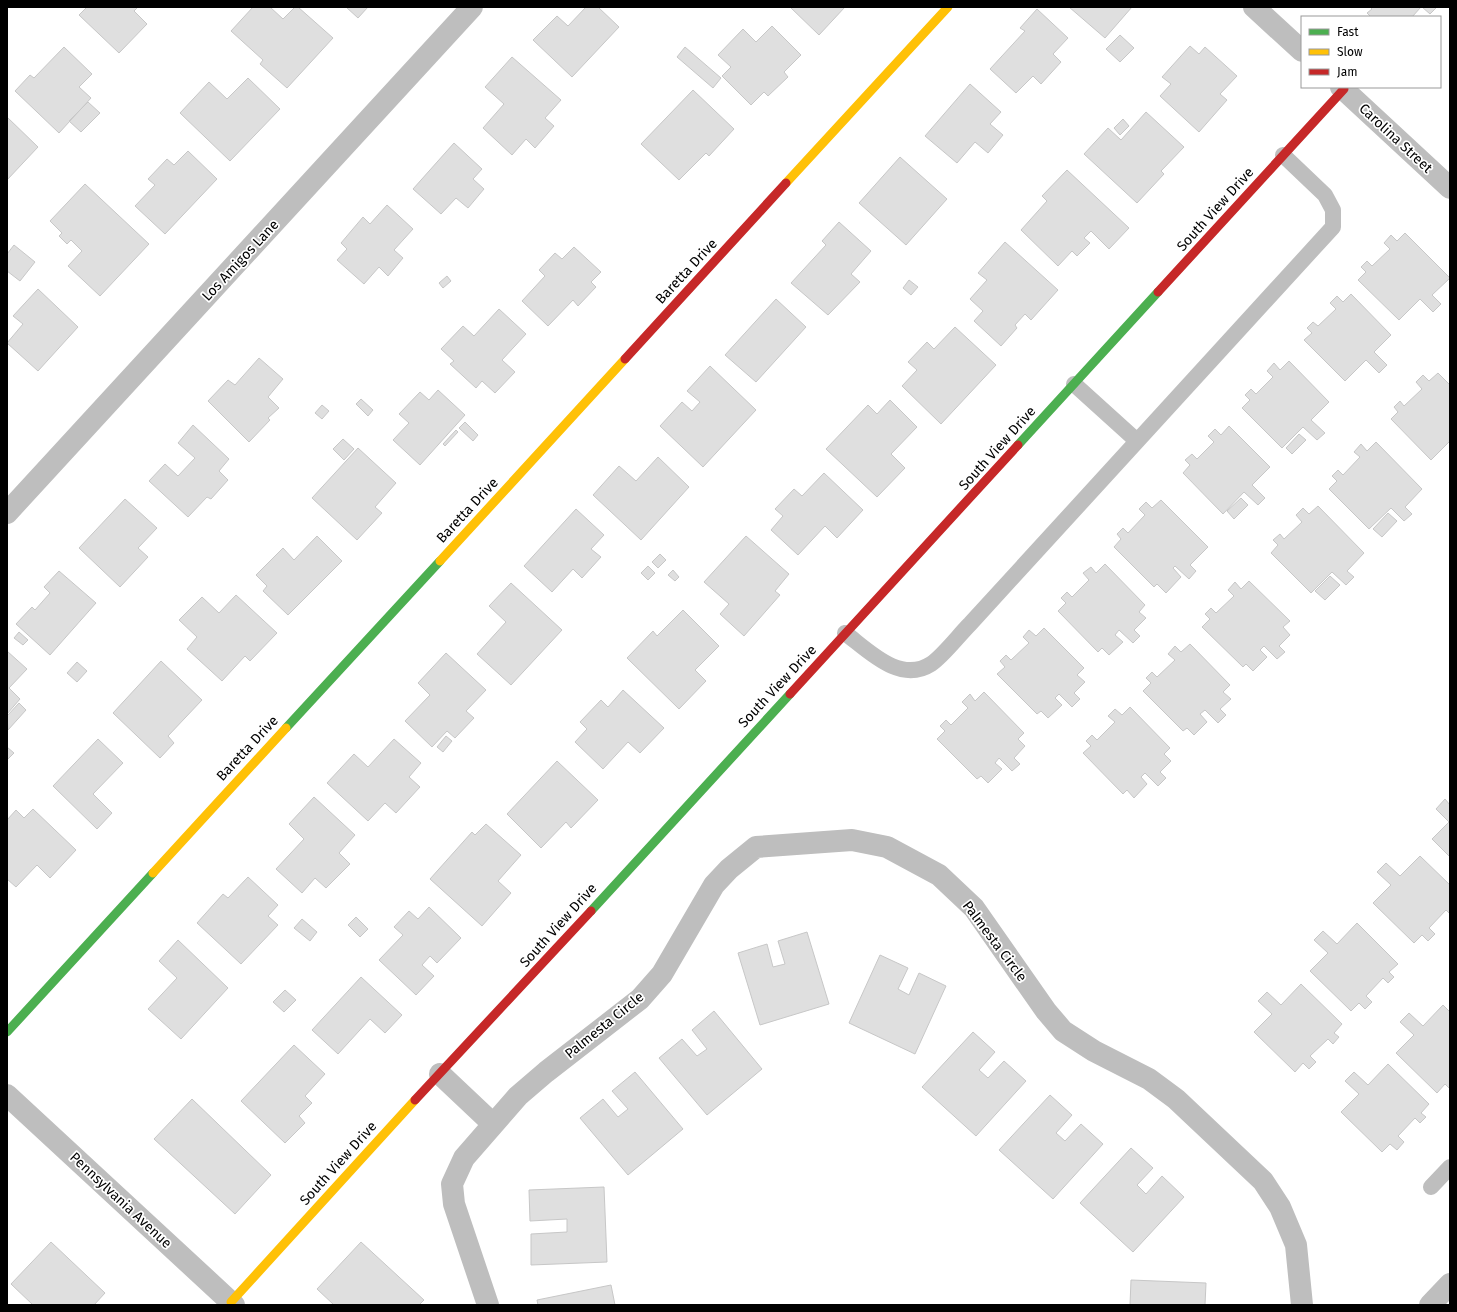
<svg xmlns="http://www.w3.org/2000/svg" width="1457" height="1312" viewBox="0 0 1457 1312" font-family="'Fira Sans',sans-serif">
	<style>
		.building { fill: #dfdfdf; stroke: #c7c7c7 }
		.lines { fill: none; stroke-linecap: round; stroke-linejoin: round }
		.lane { stroke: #bebebe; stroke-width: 16 }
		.street { stroke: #bebebe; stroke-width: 22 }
		.fast { stroke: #4caf50; stroke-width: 9 }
		.slow { stroke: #ffc107; stroke-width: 9 }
		.jam { stroke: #c62828; stroke-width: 9 }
		.labels { text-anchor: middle; stroke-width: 3.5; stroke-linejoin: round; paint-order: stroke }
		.street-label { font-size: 14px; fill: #000; stroke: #fff }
	</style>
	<rect width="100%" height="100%" fill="#fff"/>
	<path class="building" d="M87 7H138L134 11 147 24 119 53 79 15Z
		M253 7H270L283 19 295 7H298L333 38 287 88 260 64 263 60 231 31Z
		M346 7H368L358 18Z
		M586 7H598L619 27 572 77 533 40 557 16 568 26Z
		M790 7H845L819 35Z
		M1069 7H1132L1105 38Z
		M1370 7H1421L1412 17H1371L1367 13 1372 9Z
		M1422 7H1437L1430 14Z
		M1037 9 1068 38 1053 54 1061 62 1041 84 1033 76 1016 93 990 69 1025 31 1020 28Z
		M772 26 801 55 784 72 788 77 768 96 764 92 751 105 722 76 731 67 718 55 743 29 756 42Z
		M1120 35 1134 48 1120 62 1106 49Z
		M1190 46 1199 54 1205 47 1237 76 1220 94 1227 100 1199 132 1160 96 1171 84 1162 77Z
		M64 47 92 74 79 87 91 98 59 133 15 91 30 75 34 78Z
		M685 47 721 78 713 88 677 57Z
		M512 57 561 100 545 118 554 126 535 148 526 139 512 155 483 128 504 104 485 87Z
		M248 78 280 109 230 161 180 113 209 82 227 99Z
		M970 84 1001 112 990 124 1003 135 988 153 975 142 957 163 925 136Z
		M693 90 734 129 709 156 706 153 679 180 641 144Z
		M88 102 100 113 81 132 69 121Z
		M1146 112 1184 147 1161 171 1164 174 1137 203 1084 154 1108 128 1121 140Z
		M7 117 38 147 7 180Z
		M1123 119 1129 126 1120 135 1114 128Z
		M454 143 482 169 473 179 484 189 468 208 456 198 441 214 413 189Z
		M188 151 217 179 165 234 135 206 155 185 148 179 167 159 174 165Z
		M900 157 947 199 906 245 859 203Z
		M1067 170 1129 228 1109 249 1091 231 1084 238 1090 243 1077 256 1072 251 1058 266 1021 230 1047 201 1042 196Z
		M85 184 149 244 100 296 68 266 82 251 71 240 67 244 59 236 62 233 50 221Z
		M387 205 413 229 394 250 403 258 388 276 379 267 364 284 337 260 347 249 341 243 363 217 370 224Z
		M839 222 871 251 851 274 860 282 828 315 791 283 826 245 822 241Z
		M1405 233 1450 278 1432 295 1441 304 1433 312 1420 299 1399 320 1358 280 1366 272 1361 267 1367 261 1372 266 1390 249 1384 243 1391 235 1397 241Z
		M1005 242 1058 290 1031 320 1025 314 1015 325 1017 328 1001 346 974 321 983 311 970 299 987 280 978 273Z
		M14 245 35 262 20 281 7 271V254Z
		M574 247 601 272 591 282 596 287 578 306 573 300 548 326 522 301 545 276 539 270 555 253 562 259Z
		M447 276 451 281 443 288 439 283Z
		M909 280 918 287 911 295 903 288Z
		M38 289 78 327 38 371 7 343 23 324 13 316Z
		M1351 294 1391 335 1374 352 1387 365 1379 373 1366 360 1345 381 1304 340 1312 333 1307 328 1313 322 1318 326 1336 309 1330 303 1337 296 1343 302Z
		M776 299 806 327 756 382 725 355Z
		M499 309 526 334 502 360 515 372 495 393 482 381 476 388 450 364 454 361 441 349 463 326 474 336Z
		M955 327 996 365 941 424 902 386 917 370 908 362 927 342 934 349Z
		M259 358 283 379 268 397 279 408 268 418 270 420 249 442 208 401 228 380 235 385Z
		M1289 361 1329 402 1311 420 1325 433 1317 440 1303 427 1282 448 1242 408 1250 400 1245 395 1251 389 1256 394 1273 377 1267 371 1274 363 1280 370Z
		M710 366 756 410 703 467 660 426 682 402 692 411 700 402 687 391Z
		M1438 373 1450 385V441L1431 460 1391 419 1398 412 1394 407 1400 401 1404 406 1422 389 1416 382 1423 375 1429 381Z
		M438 390 465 415 420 465 393 440 409 423 399 414 420 392 429 400Z
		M361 399 373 410 368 416 356 404Z
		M890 400 917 427 891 454 905 468 877 497 826 449 868 405 877 414Z
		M322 405 329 411 322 419 315 413Z
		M465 422 478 435 473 441 459 428Z
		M193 425 229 459 219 471 228 480 211 499 207 497 188 517 149 481 165 464 178 476 195 458 178 443Z
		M1229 426 1270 467 1252 485 1265 498 1258 505 1244 492 1223 514 1183 473 1190 465 1185 460 1192 454 1197 459 1214 442 1208 436 1215 429 1221 435Z
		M456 430 458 432 445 446 443 444Z
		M1299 434 1306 440 1292 454 1286 448Z
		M343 439 354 449 344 460 333 449Z
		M1376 442 1422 489 1405 507 1412 514 1404 521 1391 508 1369 529 1329 489 1337 481 1332 476 1338 470 1343 475 1360 457 1354 452 1361 444 1367 451Z
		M358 448 396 483 375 507 382 513 357 540 312 498Z
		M658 457 689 487 641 540 593 495 619 466 636 481Z
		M824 473 863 510 837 538 825 526 798 555 771 530 783 516 775 509 794 489 802 496Z
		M1241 498 1248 505 1234 519 1227 511Z
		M125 499 157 528 138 548 148 557 120 587 79 548Z
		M1161 500 1208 547 1190 565 1196 571 1189 579 1175 566 1173 568 1181 577 1166 593 1157 584 1154 587 1114 547 1121 539 1117 534 1123 528 1128 533 1145 515 1139 509 1146 502 1152 508Z
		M1318 506 1364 553 1347 571 1354 577 1346 585 1332 572 1311 593 1271 553 1278 545 1273 540 1280 534 1284 539 1302 522 1296 515 1303 508 1309 514Z
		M576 509 604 535 591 549 601 557 582 578 573 569 552 592 524 566Z
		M1388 513 1397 521 1382 537 1373 529Z
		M317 536 342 561 288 615 263 591 267 586 256 575 283 548 294 560Z
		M746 536 789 574 775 591 780 595 744 636 720 614 729 604 704 582Z
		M660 554 666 560 658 568 652 562Z
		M1105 564 1145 605 1139 612 1146 618 1134 630 1140 636 1133 643 1119 630 1115 635 1123 642 1109 655 1102 648 1098 652 1058 611 1066 603 1061 598 1067 592 1072 597 1089 580 1083 573 1091 567 1096 573Z
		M648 566 655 573 648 580 641 573Z
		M673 570 679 577 675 581 668 575Z
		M59 571 96 603 50 655 16 624 32 607 35 610 50 593 44 587Z
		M1330 576 1340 585 1325 600 1315 591Z
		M1249 581 1290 621 1283 627 1290 635 1279 646 1285 652 1277 659 1264 646 1260 650 1267 657 1253 671 1246 664 1243 667 1202 627 1210 619 1205 614 1211 608 1216 613 1234 596 1228 590 1235 582 1241 589Z
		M511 583 562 630 511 685 477 654 506 622 489 606Z
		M236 595 277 633 250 661 245 656 222 681 187 649 197 637 179 620 202 597 219 613Z
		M683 610 719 646 695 670 706 681 679 709 627 658 653 631 657 636Z
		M1044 628 1084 668 1077 675 1085 682 1074 693 1080 699 1072 707 1059 694 1055 698 1062 705 1048 718 1041 711 1037 714 997 674 1005 667 1000 661 1006 655 1011 660 1029 643 1023 637 1029 630 1036 636Z
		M19 632 28 640 23 645 14 638Z
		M1190 644 1230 685 1223 692 1231 699 1220 709 1226 715 1218 723 1205 710 1200 714 1207 722 1194 735 1187 728 1183 731 1143 691 1151 683 1146 678 1152 672 1157 677 1175 660 1168 654 1175 646 1181 652Z
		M7 651 27 669 9 688 20 699 7 714Z
		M446 653 486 690 466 711 474 718 455 738 447 731 432 747 405 721 430 695 418 683Z
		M161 661 202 700 168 736 174 743 160 758 113 713Z
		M77 662 87 671 77 682 67 673Z
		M623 690 664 728 640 753 628 742 603 769 575 742 587 729 580 722 601 700 608 707Z
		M984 692 1024 733 1018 739 1025 746 1014 758 1020 764 1012 771 999 758 995 763 1002 769 988 783 981 776 977 779 937 739 945 731 940 726 946 720 951 725 968 708 962 702 970 694 975 701Z
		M19 703 26 710 8 730 7 716Z
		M1130 707 1170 748 1164 754 1171 761 1160 772 1166 778 1158 786 1145 773 1141 777 1147 784 1134 798 1127 790 1123 794 1083 753 1091 746 1086 741 1092 735 1097 740 1115 722 1108 716 1115 709 1122 715Z
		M446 736 452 741 443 752 437 747Z
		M98 739 123 763 93 794 112 813 97 829 53 786Z
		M394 739 421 763 409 777 420 787 396 813 385 803 368 821 327 783 354 754 368 767Z
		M7 747 14 753 8 759H7Z
		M557 761 598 800 571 828 566 822 541 848 507 814Z
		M314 797 355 835 339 853 350 864 326 888 315 878 302 893 276 869 304 839 289 824Z
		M1445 799 1450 805V857L1432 839 1449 822 1436 809Z
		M33 809 76 850 50 878 37 865 16 887 7 879V820L16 810 24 818Z
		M486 824 521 855 498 881 511 893 482 926 430 879 472 832 475 835Z
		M1420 856 1450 885V914L1446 910 1429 928 1435 934 1428 941 1422 935 1414 943 1373 903 1391 885 1377 872 1386 863 1400 876Z
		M248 877 278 905 268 916 278 925 241 964 197 923 223 894 228 898Z
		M429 907 461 938 437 963 430 956 422 965 434 976 416 995 379 960 403 935 394 927 409 911 418 919Z
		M356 917 368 929 360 937 348 925Z
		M302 919 317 932 310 941 294 928Z
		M1357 923 1398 964 1389 972 1394 977 1388 983 1383 978 1366 996 1372 1002 1365 1009 1359 1003 1351 1011 1310 971 1328 953 1314 940 1323 931 1337 944Z
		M807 932 829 1004 760 1025 738 953 767 944 773 967 785 964 778 941Z
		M178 940 228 988 181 1039 148 1009 177 978 159 961Z
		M880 955 908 968 898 989 909 995 919 973 946 986 915 1054 849 1023Z
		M361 977 402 1015 385 1033 370 1019 338 1054 312 1030Z
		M1301 984 1342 1024 1334 1033 1339 1037 1333 1044 1328 1039 1310 1056 1316 1062 1309 1069 1303 1063 1295 1072 1254 1032 1272 1014 1258 1001 1267 992 1281 1005Z
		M285 990 296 1000 284 1012 273 1002Z
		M1443 1005 1450 1012V1089L1445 1084 1437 1093 1396 1053 1414 1035 1400 1022 1409 1013 1423 1026Z
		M714 1011 762 1069 707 1115 659 1058 682 1039 697 1056 707 1049 692 1030Z
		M973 1032 995 1052 979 1070 988 1078 1004 1061 1026 1081 976 1136 922 1087Z
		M294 1045 325 1074 305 1096 312 1103 299 1116 305 1123 285 1143 241 1101Z
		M1388 1064 1429 1104 1421 1113 1426 1117 1420 1123 1415 1118 1398 1136 1404 1142 1397 1150 1390 1144 1382 1152 1341 1112 1359 1094 1345 1081 1354 1072 1368 1085Z
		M635 1072 683 1129 628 1175 580 1118 603 1099 618 1117 628 1109 612 1091Z
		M1050 1095 1072 1115 1056 1133 1065 1141 1081 1124 1103 1144 1053 1199 999 1150Z
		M192 1099 271 1175 235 1214 154 1139Z
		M1131 1148 1153 1168 1137 1185 1146 1194 1162 1176 1184 1197 1133 1252 1080 1203Z
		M604 1187 607 1262 531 1265V1234L567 1232V1219L530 1221 529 1190Z
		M51 1242 105 1293 94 1305H33L11 1284Z
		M361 1242 424 1300 419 1305H334L317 1289Z
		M1131 1280 1206 1283 1205 1305H1130Z
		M611 1285 615 1305H538L537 1300Z"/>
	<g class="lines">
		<path class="lane" d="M1074 384 1137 441
			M845 633C869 651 900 684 931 664 943 656 959 635 970 624L1333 227V210L1325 195 1283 155
			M1431 1187 1450 1167"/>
		<path class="street" d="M1254 7 1302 51
			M1341 87 1450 188
			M7 513 472 7
			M440 1074 493 1124
			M7 1095 234 1305
			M488 1305 454 1204 452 1184 464 1158 518 1096 546 1072 640 999 662 974 714 885 729 869 756 847 852 840 887 847 939 875 974 908 1046 1011 1063 1031 1094 1051 1149 1079 1176 1099 1263 1181 1280 1207 1296 1245 1302 1305
			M1430 1305 1450 1284"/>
		<path class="fast" d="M1018 445 1158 292
			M286 728 440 561
			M591 911 790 694
			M7 1032 153 873"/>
		<path class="slow" d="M786 183 948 7
			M440 561 625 359
			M153 873 286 728
			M231 1302 415 1100"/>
		<path class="jam" d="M1158 292 1344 89
			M625 359 786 183
			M790 694 1018 445
			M415 1100 591 911"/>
	</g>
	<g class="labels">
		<g class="street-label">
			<text transform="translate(1396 138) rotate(43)" y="5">Carolina Street</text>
			<text transform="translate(1215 209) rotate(-48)" y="5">South View Drive</text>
			<text transform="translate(240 260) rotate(-47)" y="5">Los Amigos Lane</text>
			<text transform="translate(686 271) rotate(-47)" y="5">Baretta Drive</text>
			<text transform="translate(997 448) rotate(-48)" y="5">South View Drive</text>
			<text transform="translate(467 510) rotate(-47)" y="5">Baretta Drive</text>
			<text transform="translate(777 686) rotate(-47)" y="5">South View Drive</text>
			<text transform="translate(247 748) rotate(-47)" y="5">Baretta Drive</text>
			<text transform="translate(558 925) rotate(-48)" y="5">South View Drive</text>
			<text transform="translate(995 941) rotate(53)" y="5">Palmesta Circle</text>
			<text transform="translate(604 1025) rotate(-39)" y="5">Palmesta Circle</text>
			<text transform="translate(338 1163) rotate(-48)" y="5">South View Drive</text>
			<text transform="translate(121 1200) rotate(43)" y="5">Pennsylvania Avenue</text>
		</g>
	</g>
	<rect width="1457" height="1312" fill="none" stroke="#000000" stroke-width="16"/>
	<rect x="1301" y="16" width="140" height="72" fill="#ffffff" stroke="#999999"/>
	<rect x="1309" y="29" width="20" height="6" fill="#4caf50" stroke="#999999"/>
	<text x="1337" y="36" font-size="12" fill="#000000">Fast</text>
	<rect x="1309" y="49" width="20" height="6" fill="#ffc107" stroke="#999999"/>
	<text x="1337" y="56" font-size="12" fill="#000000">Slow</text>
	<rect x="1309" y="69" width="20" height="6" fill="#c62828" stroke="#999999"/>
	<text x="1337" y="76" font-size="12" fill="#000000">Jam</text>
</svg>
